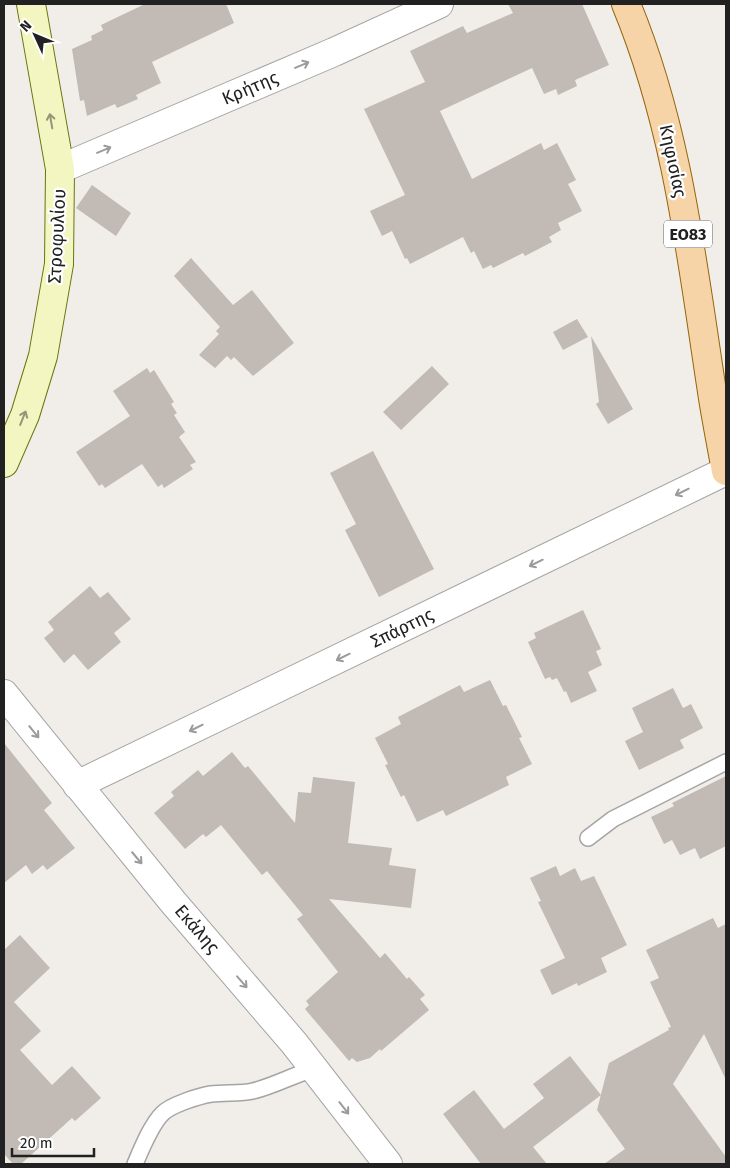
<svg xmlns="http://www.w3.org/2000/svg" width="730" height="1168" viewBox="0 0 730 1168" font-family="'Fira Sans',sans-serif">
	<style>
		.building { fill: #c1bab5 }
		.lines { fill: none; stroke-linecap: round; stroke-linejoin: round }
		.lane-casing { stroke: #a5a5a5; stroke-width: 18 }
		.street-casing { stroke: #a5a5a5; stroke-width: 30 }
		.secondary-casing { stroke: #6a740c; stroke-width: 30 }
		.primary-casing { stroke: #95650a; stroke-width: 30 }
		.lane { stroke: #fff; stroke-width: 15 }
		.street { stroke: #fff; stroke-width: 28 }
		.secondary { stroke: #f4f6c1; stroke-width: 28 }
		.primary { stroke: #f6d4a8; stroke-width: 28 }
		.oneway { stroke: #9b9b9b }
		.oneway2 { stroke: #959679 }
		.labels { text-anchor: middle; stroke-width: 4.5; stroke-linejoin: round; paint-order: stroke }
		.shield { fill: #fff; stroke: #646464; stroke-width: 1 }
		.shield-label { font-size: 16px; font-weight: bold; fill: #212121 }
		.street-label { font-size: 18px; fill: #212121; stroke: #fff }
	</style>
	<rect width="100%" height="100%" fill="#f1eee9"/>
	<path class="building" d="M145 4H226L234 23 152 62 161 83 136 95 138 99 117 108 115 104 87 116 84 100 80 101 72 49 92 40 91 36 103 30 101 25Z
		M508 4H582L609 65 575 80 577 86 558 95 556 89 544 94 532 68 440 111 472 179 541 143 544 150 557 143 576 180 568 184 582 211 558 223 561 230 549 237 552 242 525 256 523 253 493 268 491 265 483 269 474 251 471 253 463 237 410 264 407 258 405 259 392 231 382 236 370 211 405 195 364 109 425 82 410 51 463 26 467 33 513 13Z
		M92 185 131 213 116 236 76 208Z
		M191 258 233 305 252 290 294 343 253 376 234 357 231 360 227 356 215 368 199 355 219 334 216 331 220 327 174 276Z
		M577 319 588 337 563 350 553 332Z
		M591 336 633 409 608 424 596 404 599 402Z
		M432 366 449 384 401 430 383 412Z
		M147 368 150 373 154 370 174 402 171 404 177 413 174 415 185 432 179 437 196 462 190 465 193 469 164 488 162 484 158 487 142 464 105 488 102 484 99 486 76 452 130 416 113 391Z
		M373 451 434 569 379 597 345 530 356 524 330 473Z
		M90 586 100 598 108 592 131 619 114 633 121 642 88 670 74 654 64 663 44 638 54 630 48 622Z
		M583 610 601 649 596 651 602 665 588 672 597 691 571 703 566 691 564 692 557 678 552 680 550 677 545 679 528 642 536 638 534 633Z
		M490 680 503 706 506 705 522 737 519 738 532 764 506 777 509 785 446 816 443 810 417 822 404 795 401 797 385 765 388 764 375 738 401 724 398 717 460 685 464 692Z
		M673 688 683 708 691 704 703 728 680 740 684 748 639 770 625 741 643 732 632 708Z
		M4 743 52 803 44 810 75 848 47 870 43 865 32 874 26 865 4 883Z
		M232 752 245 768 248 766 295 823 298 792 311 793 313 777 355 782 348 843 392 848 389 865 416 869 411 908 329 899 380 958 385 953 407 979 409 977 425 995 420 999 429 1010 381 1051 380 1049 370 1058 357 1062 352 1058 349 1061 305 1009 309 1005 306 1001 338 972 297 919 303 915 267 871 262 875 221 825 206 837 203 834 185 849 154 813 174 796 171 792 198 770 203 776Z
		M726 776V846L700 859 695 848 680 855 672 840 664 844 651 817 674 806 672 803Z
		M556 866 560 876 575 868 581 881 594 876 627 945 601 958 607 972 578 986 577 983 552 995 540 970 565 958 538 902 541 901 530 878Z
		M713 918 718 928 726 924V1080L704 1034 673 1084 726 1157V1164H604L625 1149 597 1110 609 1063 669 1030 668 1028 671 1027 650 982 659 978 646 950Z
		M20 935 50 968 14 1002 41 1031 20 1050 52 1085 72 1066 101 1098 75 1121 72 1118 21 1164H13L4 1154V950Z
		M570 1056 601 1095 533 1147 547 1164H481L443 1114 474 1090 504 1129 544 1098 533 1084Z"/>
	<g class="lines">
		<defs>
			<path id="lane" d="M588 838 613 819 726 762
				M135 1164C141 1150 151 1125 162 1114 170 1105 199 1096 211 1094 225 1092 240 1094 253 1091 274 1086 293 1075 314 1069"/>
			<path id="street" d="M60 169 334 52 439 4
				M4 694 173 902 294 1043 388 1164
				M77 785 726 471"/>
			<path id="secondary" d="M4 463 25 415 43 356 59 264 60 169 31 4"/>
			<path id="primary" d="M626 4C677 127 691 254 711 385 715 414 721 442 726 471"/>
		</defs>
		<use href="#lane" class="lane-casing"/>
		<use href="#street" class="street-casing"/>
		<use href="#secondary" class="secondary-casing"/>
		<use href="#primary" class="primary-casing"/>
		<use href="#lane" class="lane"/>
		<use href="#street" class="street"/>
		<use href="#secondary" class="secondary"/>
		<use href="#primary" class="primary"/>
	</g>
	<defs><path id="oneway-shaft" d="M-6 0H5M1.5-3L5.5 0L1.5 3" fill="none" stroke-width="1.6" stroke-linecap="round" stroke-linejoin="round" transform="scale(1.25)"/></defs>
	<g class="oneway">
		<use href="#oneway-shaft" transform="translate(302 65) rotate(-23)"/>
		<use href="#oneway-shaft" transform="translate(104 150) rotate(-23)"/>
		<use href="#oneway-shaft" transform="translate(682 492) rotate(154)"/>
		<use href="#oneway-shaft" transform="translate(536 563) rotate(154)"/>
		<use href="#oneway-shaft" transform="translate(343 657) rotate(154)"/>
		<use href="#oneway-shaft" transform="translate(196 728) rotate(154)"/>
		<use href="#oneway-shaft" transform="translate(34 732) rotate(51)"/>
		<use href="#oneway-shaft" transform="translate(137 858) rotate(50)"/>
		<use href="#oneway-shaft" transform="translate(242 982) rotate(49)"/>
		<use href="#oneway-shaft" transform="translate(344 1108) rotate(52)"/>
	</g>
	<g class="oneway2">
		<use href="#oneway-shaft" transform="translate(51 121) rotate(-100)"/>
		<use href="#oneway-shaft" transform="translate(23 418) rotate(-68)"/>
	</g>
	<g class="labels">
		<rect class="shield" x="664" y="220.5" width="48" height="27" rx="4"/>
		<g class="shield-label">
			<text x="688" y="240">ΕΟ83</text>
		</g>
		<g class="street-label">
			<text transform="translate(250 88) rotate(-23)" y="6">Κρήτης</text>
			<text transform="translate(673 161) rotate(78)" y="6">Κηφισίας</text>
			<text transform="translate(57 236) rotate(-87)" y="6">Στροφυλίου</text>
			<text transform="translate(402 628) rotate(-26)" y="6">Σπάρτης</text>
			<text transform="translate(197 929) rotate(49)" y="6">Εκάλης</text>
		</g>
	</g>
	<rect width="730" height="1168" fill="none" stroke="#212121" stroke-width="10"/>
	<g transform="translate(35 35) rotate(314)" stroke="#ffffff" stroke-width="4" paint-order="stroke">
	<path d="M0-4L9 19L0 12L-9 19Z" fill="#212121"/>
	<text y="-8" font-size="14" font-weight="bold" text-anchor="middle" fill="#212121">N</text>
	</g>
	<path d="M12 1148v8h82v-8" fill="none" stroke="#212121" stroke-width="2.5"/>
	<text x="20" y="1148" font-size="15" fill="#212121" stroke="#ffffff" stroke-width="4" paint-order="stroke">20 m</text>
</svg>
